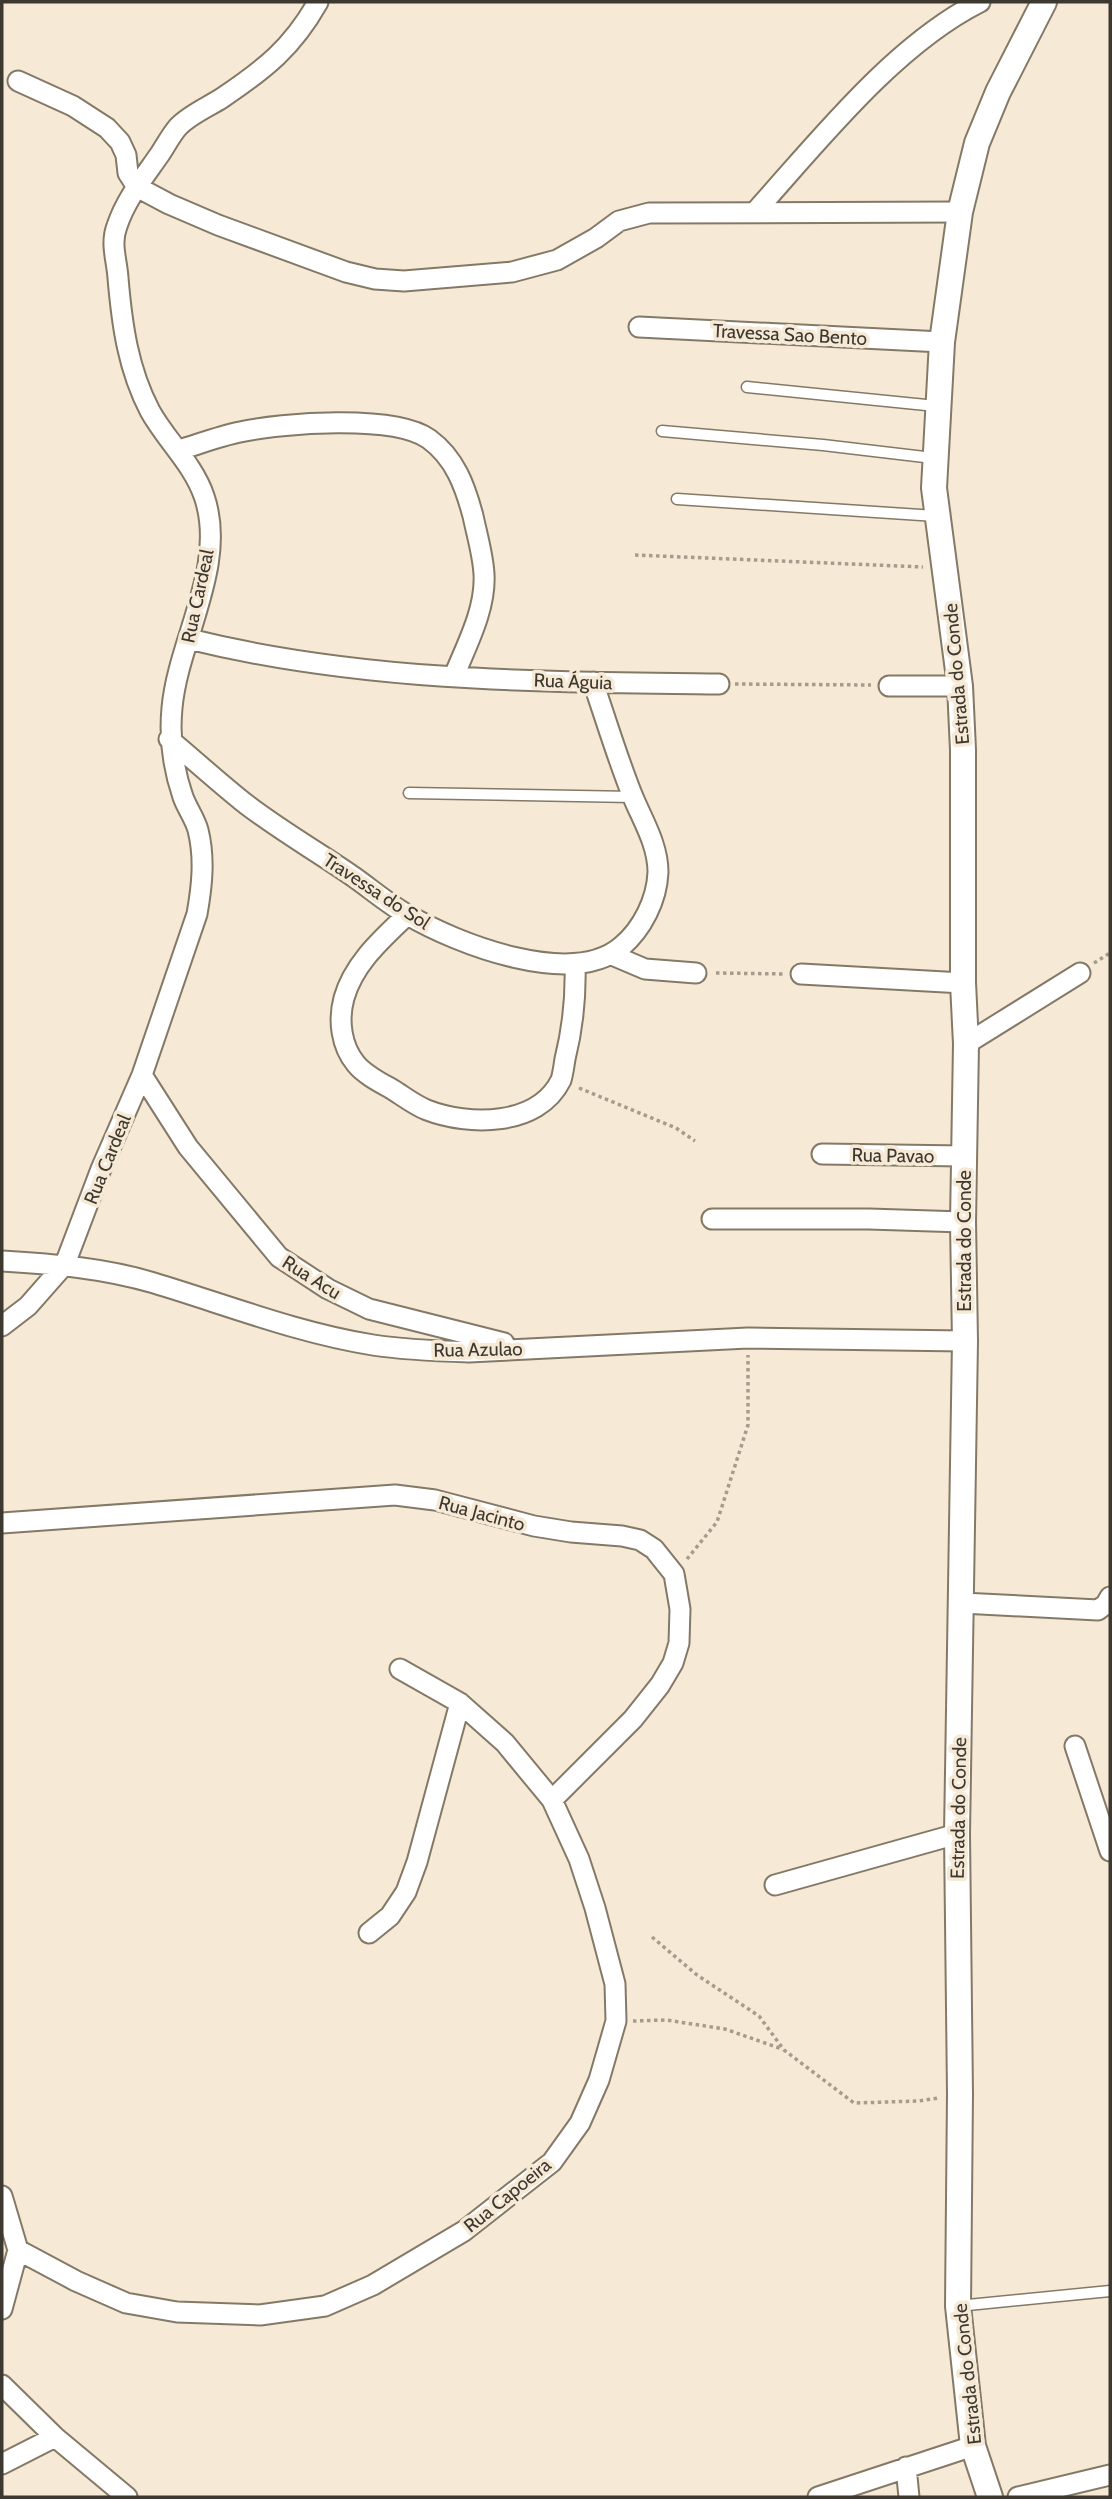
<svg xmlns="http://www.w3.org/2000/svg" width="1112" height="2499" viewBox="0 0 1112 2499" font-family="Cabin,sans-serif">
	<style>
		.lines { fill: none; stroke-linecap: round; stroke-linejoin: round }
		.service-casing { stroke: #847967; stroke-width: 13 }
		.minor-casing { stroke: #847967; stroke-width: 23 }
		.tertiary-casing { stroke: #847967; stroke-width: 28 }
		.path { stroke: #a69c8e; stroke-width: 3.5; stroke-dasharray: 3.5 3.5; stroke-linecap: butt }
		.service { stroke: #fff; stroke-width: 10 }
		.minor { stroke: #fff; stroke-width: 19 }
		.tertiary { stroke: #fff; stroke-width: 24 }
		.labels { text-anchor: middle; stroke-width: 7; stroke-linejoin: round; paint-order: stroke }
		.street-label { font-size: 19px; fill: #3d3830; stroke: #f6e9d5 }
	</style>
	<rect width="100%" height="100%" fill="#f6e9d5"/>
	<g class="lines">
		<defs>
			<path id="service" d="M747 387 936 406
				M662 431 823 445 933 458
				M677 499 936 516
				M409 793 633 797
				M958 2306 1110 2291"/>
			<path id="minor" d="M18 81 73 106 107 128 120 142 126 155 128 173 137 187 169 204 218 225 346 272 375 279 404 281 512 272 557 260 596 238 619 221 649 213 960 212
				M754 213C818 142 894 45 980 2
				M639 327 942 342
				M179 450C199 444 220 436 240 432 282 423 394 414 429 439 455 458 465 486 473 516 477 535 483 555 484 574 486 609 467 644 454 676
				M189 639C362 682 542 682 719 684
				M889 686H960
				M169 739C193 759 217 781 242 801 276 828 315 850 351 875 370 888 388 904 408 915 457 944 573 989 622 946 642 929 657 900 658 872 658 845 643 821 633 797 618 760 606 720 593 682
				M407 915C382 939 354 963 344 998 338 1020 341 1046 356 1064 364 1074 379 1082 390 1088 402 1095 414 1105 427 1110 468 1126 538 1127 561 1080 563 1074 564 1065 565 1059 573 1027 576 997 575 964
				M612 955 645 969 696 973
				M801 974 963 983
				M966 1044 1080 973
				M142 1075 188 1147 279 1257 328 1289 369 1309 504 1343
				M822 1154 964 1156
				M712 1219H869L963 1222
				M2 1261C53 1264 104 1268 154 1283 227 1305 298 1333 373 1345 405 1350 437 1351 469 1352L748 1338 965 1341
				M2 1326 28 1306 65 1264 101 1169 142 1075 197 914C202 886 205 858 198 830 195 819 187 808 183 797 173 768 169 739 172 708 178 640 228 565 204 496 193 464 166 440 150 411 128 369 122 325 118 278 117 260 110 244 117 226 126 199 144 177 160 154 166 145 171 135 178 127 189 115 208 107 222 98 265 69 292 48 318 2
				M2 1523 395 1495 435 1500 534 1526 571 1532 622 1536 640 1540 654 1549 674 1574 680 1609 679 1643 673 1663 660 1685 633 1719 552 1800
				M962 1603 1098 1610 1106 1604 1110 1597
				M1075 1746 1110 1851
				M775 1885 957 1834
				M369 1933 390 1916 406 1892 417 1862 460 1703
				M2 2196 18 2250 2 2309
				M18 2250 76 2281 126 2303 177 2312 260 2315 325 2306 373 2285 464 2231 552 2162 580 2123 599 2080 616 2021 615 1984 595 1908 579 1859 552 1800 505 1743 460 1703 400 1669
				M2 2385 55 2437 127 2497
				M2 2464 55 2437
				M906 2467 909 2497
				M818 2497 973 2446
				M1018 2497 1110 2475"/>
			<path id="tertiary" d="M990 2497 973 2446 958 2306 960 2094 957 1834 965 1341 963 1222 966 1044 963 983V750L960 686 934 488 942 342 960 212 977 143 998 92 1044 2"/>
		</defs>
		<use href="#service" class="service-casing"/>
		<use href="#minor" class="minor-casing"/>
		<use href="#tertiary" class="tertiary-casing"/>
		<path class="path" d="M635 555 923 567
			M735 684 871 685
			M1094 963 1110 953
			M716 973 785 974
			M579 1088 676 1128 695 1141
			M687 1559 717 1522 748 1425V1355
			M652 1937 697 1975 759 2016 784 2050 854 2103 919 2101 938 2098
			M633 2021 666 2020 725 2029 782 2049"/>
		<use href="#service" class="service"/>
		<use href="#minor" class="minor"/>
		<use href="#tertiary" class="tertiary"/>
	</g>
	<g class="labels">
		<g class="street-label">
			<text transform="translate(790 334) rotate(3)" y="7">Travessa Sao Bento</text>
			<text transform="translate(197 596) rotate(-78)" y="7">Rua Cardeal</text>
			<text transform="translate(956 674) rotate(-95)" y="7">Estrada do Conde</text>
			<text transform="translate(573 681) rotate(2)" y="7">Rua Águia</text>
			<text transform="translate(377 891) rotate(33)" y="7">Travessa do Sol</text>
			<text transform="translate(893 1155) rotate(1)" y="7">Rua Pavao</text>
			<text transform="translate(107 1159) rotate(-68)" y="7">Rua Cardeal</text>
			<text transform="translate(964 1241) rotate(-90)" y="7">Estrada do Conde</text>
			<text transform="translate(312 1277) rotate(32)" y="7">Rua Acu</text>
			<text transform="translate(478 1349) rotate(-1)" y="7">Rua Azulao</text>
			<text transform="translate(482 1513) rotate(15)" y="7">Rua Jacinto</text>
			<text transform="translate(958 1808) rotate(-89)" y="7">Estrada do Conde</text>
			<text transform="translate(507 2195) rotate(-39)" y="7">Rua Capoeira</text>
			<text transform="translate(967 2374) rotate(-96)" y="7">Estrada do Conde</text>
		</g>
	</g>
	<rect width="1112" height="2499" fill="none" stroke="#3d3830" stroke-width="7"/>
</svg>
